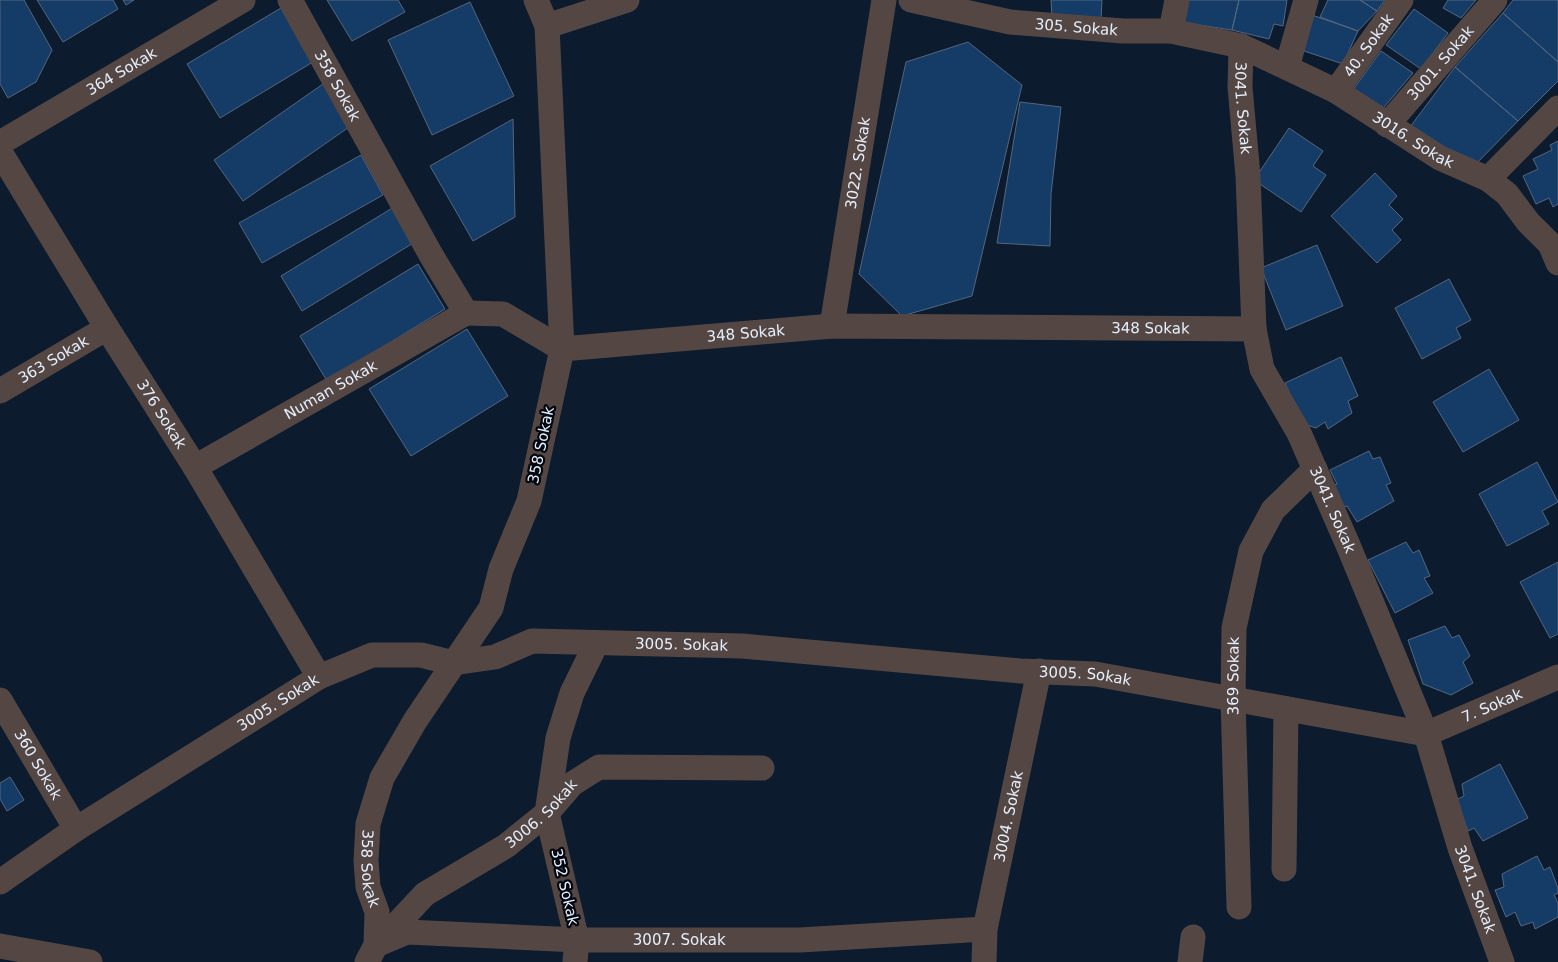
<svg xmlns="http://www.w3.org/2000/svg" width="1558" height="962" viewBox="0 0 1558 962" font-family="'DejaVu Sans',sans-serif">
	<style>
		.building { fill: #153b67; stroke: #55677e }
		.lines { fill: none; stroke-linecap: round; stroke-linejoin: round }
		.minor { stroke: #544743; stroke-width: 25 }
		.labels { text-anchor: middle; stroke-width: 4.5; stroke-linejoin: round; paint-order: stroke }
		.street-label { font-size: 15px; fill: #e5effd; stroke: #02060e }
	</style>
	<rect width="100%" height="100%" fill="#0c1b2e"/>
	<path class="building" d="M0 0H24L52 50 36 82 8 98 0 84Z
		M37 0H113L118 9 63 42Z
		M123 0H134L126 5Z
		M327 0H398L405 12 352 41Z
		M1051 0H1102L1101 19 1052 18Z
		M1186 0H1239L1232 30 1180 22Z
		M1239 0H1287L1283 26 1274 24 1269 39 1232 30Z
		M1328 0H1360L1377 11 1358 31 1320 17Z
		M1360 0H1385L1377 11Z
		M1448 0H1476L1461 18 1443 8Z
		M1513 0H1558V62L1503 13Z
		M470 2 514 96 432 135 388 40Z
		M281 8 313 62 220 118 187 64Z
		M1414 9 1448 33 1421 69 1386 45Z
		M1503 13 1558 62V81L1518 121 1455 67Z
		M1312 15 1358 31 1343 64 1304 51Z
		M968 42 1022 85 972 296 902 316 859 274 906 62Z
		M1381 51 1413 73 1379 113 1350 94Z
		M1455 67 1518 121 1472 168 1407 131Z
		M323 84 352 125 243 201 214 160Z
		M1020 102 1061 107 1051 194 1050 246 997 243Z
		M513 119 515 217 473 241 430 166Z
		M1289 128 1323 151 1313 166 1326 175 1301 212 1254 180Z
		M1558 141V204L1553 207 1549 198 1536 204 1523 176 1538 169 1533 159 1552 150 1550 145Z
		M361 155 383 195 262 263 239 223Z
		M1375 173 1397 196 1389 205 1403 219 1392 230 1401 240 1377 263 1331 216Z
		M394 207 415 242 302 311 281 276Z
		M1317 245 1343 306 1286 330 1261 268Z
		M418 264 445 309 327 381 300 336Z
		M1449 279 1471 320 1456 328 1461 338 1422 359 1395 308Z
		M467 329 508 396 411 456 369 389Z
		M1341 357 1358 396 1348 401 1352 413 1328 429 1325 422 1316 428 1304 424 1285 383Z
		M1489 369 1519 420 1463 452 1433 402Z
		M1369 451 1373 459 1380 457 1391 483 1386 485 1394 501 1357 522 1347 506 1340 509 1329 487 1337 484 1330 470Z
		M1537 462 1558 502 1542 511 1549 524 1507 546 1479 494Z
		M1406 542 1413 553 1419 550 1430 576 1424 578 1433 593 1395 613 1368 560Z
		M1558 562V634L1550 638 1520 582Z
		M1445 626 1452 638 1459 635 1470 656 1463 662 1473 683 1451 695 1423 684 1408 640Z
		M1500 764 1528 818 1483 841 1474 828 1468 831 1456 800 1464 796 1462 784Z
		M10 777 24 800 7 811 0 799V783Z
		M1537 856 1544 870 1550 867 1558 888V893L1554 895 1558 903V917L1535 929 1533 922 1521 926 1515 912 1506 917 1495 890 1504 887 1502 874Z"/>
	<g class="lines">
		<g class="minor">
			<path id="s1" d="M290 0 431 255 466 313 503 314 562 349 529 501 501 569 491 608 415 721 382 778 368 824 366 861 368 887 377 912 376 945 367 962"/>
			<path id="s2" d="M536 0 547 26 562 349 832 326 1254 329"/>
			<path id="s3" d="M911 0 1010 22 1123 31H1171L1241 46 1336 91 1440 158 1488 179 1507 194 1528 222 1550 244 1558 263"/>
			<path d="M547 26 627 0"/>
			<path d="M1171 31 1177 0"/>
			<path id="s4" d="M1241 46 1240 87 1248 176 1254 329 1262 369 1299 433 1348 545 1426 734 1460 848 1502 962"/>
			<path d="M1287 67 1306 0"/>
			<path id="s5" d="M1336 91 1401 0"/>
			<path id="s6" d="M1387 125 1495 0"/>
			<path id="s7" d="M0 143 243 0"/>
			<path id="s8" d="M0 152 107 328 195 467 319 677"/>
			<path d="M1488 179 1558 108"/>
			<path id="s9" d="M832 326 884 0"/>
			<path id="s10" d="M0 391 107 328"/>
			<path id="s11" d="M195 467 466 313"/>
			<path id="s12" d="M0 700 76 829"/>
			<path d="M1284 869 1286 709"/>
			<path id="s13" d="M0 882 76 829 319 677 372 655H421L453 663 495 657 532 641 742 646 1020 671 1095 674 1426 734 1558 677"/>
			<path id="s14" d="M1239 907 1233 699 1234 628 1251 551 1273 510 1315 469"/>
			<path id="s15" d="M382 940 425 894 506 846 547 813 572 784 599 767 762 768"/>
			<path id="s16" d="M376 945 407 932 577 940H800L985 929"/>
			<path d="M0 946 90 962"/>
			<path d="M575 962 577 940 547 813 558 738 572 693 596 644"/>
			<path id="s17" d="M984 962 985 929 1039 671"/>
			<path d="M1190 962 1193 937"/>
		</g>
	</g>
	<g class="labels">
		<g class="street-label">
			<text dy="5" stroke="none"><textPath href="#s3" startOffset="168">305. Sokak</textPath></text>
			<text dy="5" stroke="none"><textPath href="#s5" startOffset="56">40. Sokak</textPath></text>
			<text dy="5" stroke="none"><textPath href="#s6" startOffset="82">3001. Sokak</textPath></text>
			<text dy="5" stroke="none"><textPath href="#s7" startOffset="141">364 Sokak</textPath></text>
			<text dy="5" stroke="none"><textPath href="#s1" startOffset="98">358 Sokak</textPath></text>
			<text dy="5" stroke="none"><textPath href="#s4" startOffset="62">3041. Sokak</textPath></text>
			<text dy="5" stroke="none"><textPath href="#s3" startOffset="531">3016. Sokak</textPath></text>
			<text dy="5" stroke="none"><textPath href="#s9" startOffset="165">3022. Sokak</textPath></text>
			<text dy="5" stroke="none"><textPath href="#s2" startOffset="941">348 Sokak</textPath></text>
			<text dy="5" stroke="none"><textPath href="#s2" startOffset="536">348 Sokak</textPath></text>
			<text dy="5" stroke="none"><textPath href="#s10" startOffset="62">363 Sokak</textPath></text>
			<text dy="5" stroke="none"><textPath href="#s11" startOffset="156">Numan Sokak</textPath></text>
			<text dy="5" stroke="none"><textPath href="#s8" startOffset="308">376 Sokak</textPath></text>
			<text transform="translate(541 445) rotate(-78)" y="5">358 Sokak</text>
			<text dy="5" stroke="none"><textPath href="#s4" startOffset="482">3041. Sokak</textPath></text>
			<text dy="5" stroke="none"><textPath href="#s13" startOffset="751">3005. Sokak</textPath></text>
			<text dy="5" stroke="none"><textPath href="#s13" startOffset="1156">3005. Sokak</textPath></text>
			<text dy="5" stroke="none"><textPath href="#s14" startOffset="231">369 Sokak</textPath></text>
			<text dy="5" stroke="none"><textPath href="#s13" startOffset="331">3005. Sokak</textPath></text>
			<text dy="5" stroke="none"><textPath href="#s13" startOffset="1574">7. Sokak</textPath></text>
			<text dy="5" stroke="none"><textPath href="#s12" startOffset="75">360 Sokak</textPath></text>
			<text dy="5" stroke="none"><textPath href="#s15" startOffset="205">3006. Sokak</textPath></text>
			<text dy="5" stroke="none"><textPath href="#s17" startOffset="148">3004. Sokak</textPath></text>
			<text dy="5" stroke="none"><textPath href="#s1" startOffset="1029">358 Sokak</textPath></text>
			<text transform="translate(565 887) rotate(77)" y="5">352 Sokak</text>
			<text dy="5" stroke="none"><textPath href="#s4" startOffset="888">3041. Sokak</textPath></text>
			<text dy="5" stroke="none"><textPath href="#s16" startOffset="306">3007. Sokak</textPath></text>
		</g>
	</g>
</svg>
